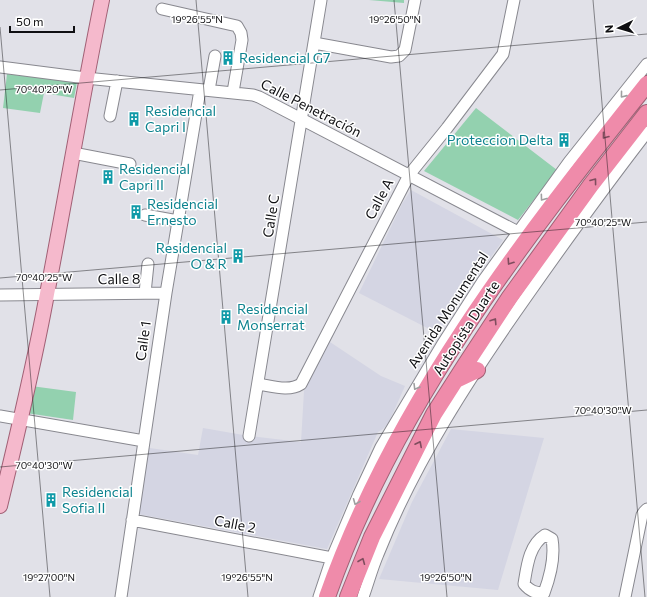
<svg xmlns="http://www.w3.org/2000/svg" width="647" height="597" viewBox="0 0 647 597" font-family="Commissioner,sans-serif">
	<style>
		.built { fill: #d4d5e3 }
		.green { fill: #93d1af }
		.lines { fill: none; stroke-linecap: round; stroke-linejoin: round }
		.minor-casing { stroke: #88888f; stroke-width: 13 }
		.major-casing { stroke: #a16075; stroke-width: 16 }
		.highway-casing { stroke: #a16075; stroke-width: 18 }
		.minor { stroke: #fff; stroke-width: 11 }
		.major { stroke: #f5b9cc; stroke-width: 14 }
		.highway { stroke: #ef8baa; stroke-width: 16 }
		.oneway { stroke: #9f9fa0 }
		.oneway2 { stroke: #7f4d5e }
		.ticks { fill: none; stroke: #0f0f12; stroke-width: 1; stroke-opacity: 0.45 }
		.labels { text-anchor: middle; stroke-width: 3; stroke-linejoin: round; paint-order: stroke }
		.culture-label { font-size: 14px; fill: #0d838f; stroke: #fff; text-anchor: start }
		.street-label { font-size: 14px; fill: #0f0f12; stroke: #fff }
		.ticks-label { font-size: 10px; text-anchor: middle; fill: #0f0f12; stroke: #fff; stroke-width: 3; stroke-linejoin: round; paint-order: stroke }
	</style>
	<rect width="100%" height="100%" fill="#e1e1e8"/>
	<path class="built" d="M411 190 503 240 437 333 359 293 402 204Z
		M330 342 381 376 405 386 389 422 383 429 378 432 327 549 138 514 143 447 198 455 203 428 249 436 301 442 304 391Z
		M451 429 544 438 498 590 379 579 412 502Z"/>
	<path class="green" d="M369 0H404V3Z
		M7 74 77 82 74 98 44 93 40 113 3 108Z
		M476 108 557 170 518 220 424 171Z
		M31 386 76 392 73 420 26 413Z"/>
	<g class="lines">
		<defs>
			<path id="minor" d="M162 9 237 26 241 33 242 40 233 92
				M314 43 391 57 399 56 405 50 415 0
				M0 67 86 78 253 95 259 97 518 232
				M209 90 215 56
				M110 116 117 81
				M73 153 130 164
				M145 215 178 221
				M145 293 148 264
				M0 295 166 293
				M258 384C272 386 289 392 301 384L409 175 447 128 503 54 514 0
				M0 416 144 441
				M249 436 321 0
				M132 520 332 558
				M545 535 552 539C555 556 550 577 544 593 535 593 530 591 524 584 527 566 529 545 545 535Z
				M121 597 166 293 200 90
				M319 597 332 558 359 494 381 447 442 345 483 281 569 162 647 64
				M363 597C368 583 372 568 378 554 415 461 471 375 529 293 567 239 606 185 647 132
				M625 597 642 515 644 512 647 509"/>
			<path id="major" d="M0 506C17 436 34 365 47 294 66 196 82 98 102 0"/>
			<path id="highway" d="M456 380 477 370
				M327 597C394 405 522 241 647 84
				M348 597 372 537 434 414 466 364 510 297 591 185 647 113"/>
		</defs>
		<use href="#minor" class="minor-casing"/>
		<use href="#major" class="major-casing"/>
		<use href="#highway" class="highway-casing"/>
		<use href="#minor" class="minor"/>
		<use href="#major" class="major"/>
		<use href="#highway" class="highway"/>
	</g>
	<defs><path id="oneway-chevron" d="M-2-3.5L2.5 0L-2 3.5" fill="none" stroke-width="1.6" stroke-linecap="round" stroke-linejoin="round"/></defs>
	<g class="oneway">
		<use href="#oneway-chevron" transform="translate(623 95) rotate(129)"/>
		<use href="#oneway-chevron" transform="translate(543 198) rotate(126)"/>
		<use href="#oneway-chevron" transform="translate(416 387) rotate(121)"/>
		<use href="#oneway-chevron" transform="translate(356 502) rotate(112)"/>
	</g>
	<g class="oneway2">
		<use href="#oneway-chevron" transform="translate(605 136) rotate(128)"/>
		<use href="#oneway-chevron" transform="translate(594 181) rotate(-53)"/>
		<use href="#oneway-chevron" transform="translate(510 262) rotate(124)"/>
		<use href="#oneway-chevron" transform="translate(494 321) rotate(-57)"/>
		<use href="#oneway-chevron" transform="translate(419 444) rotate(-63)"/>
		<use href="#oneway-chevron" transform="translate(362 561) rotate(-68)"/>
	</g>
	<path class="ticks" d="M196 0 248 597M394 0 447 597M593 0 645 597M0 27 50 597M0 90 647 34M0 278 647 222M0 467 647 410"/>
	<defs>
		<symbol id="building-bare" viewBox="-9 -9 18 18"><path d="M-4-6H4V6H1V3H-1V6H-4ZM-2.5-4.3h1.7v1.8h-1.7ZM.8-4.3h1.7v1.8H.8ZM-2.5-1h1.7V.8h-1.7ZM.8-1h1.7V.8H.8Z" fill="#0f9aa8" stroke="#fff" stroke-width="2.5" paint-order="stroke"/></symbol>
	</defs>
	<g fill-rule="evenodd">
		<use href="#building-bare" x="218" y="48" width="20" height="20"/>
		<use href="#building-bare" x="124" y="109" width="20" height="20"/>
		<use href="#building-bare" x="554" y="130" width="20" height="20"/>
		<use href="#building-bare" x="98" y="167" width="20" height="20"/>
		<use href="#building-bare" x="126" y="202" width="20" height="20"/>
		<use href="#building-bare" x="228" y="246" width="20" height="20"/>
		<use href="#building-bare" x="216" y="307" width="20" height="20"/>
		<use href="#building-bare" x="41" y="490" width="20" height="20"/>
	</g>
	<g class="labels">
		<g class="culture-label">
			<text x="239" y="63">Residencial G7</text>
			<text x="145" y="116">Residencial<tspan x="145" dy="16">Capri I</tspan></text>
			<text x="553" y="145" text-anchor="end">Proteccion Delta</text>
			<text x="119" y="174">Residencial<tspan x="119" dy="16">Capri II</tspan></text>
			<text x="147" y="209">Residencial<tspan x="147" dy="16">Ernesto</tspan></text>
			<text x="227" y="253" text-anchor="end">Residencial<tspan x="227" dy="16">O &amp; R</tspan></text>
			<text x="237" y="314">Residencial<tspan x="237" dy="16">Monserrat</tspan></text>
			<text x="62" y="497">Residencial<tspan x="62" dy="16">Sofia II</tspan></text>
		</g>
		<g class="street-label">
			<text transform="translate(311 108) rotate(27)" y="5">Calle Penetración</text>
			<text transform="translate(379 199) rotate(-62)" y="5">Calle A</text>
			<text transform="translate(271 216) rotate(-81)" y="5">Calle C</text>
			<text transform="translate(119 279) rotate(-1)" y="5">Calle 8</text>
			<text transform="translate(448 310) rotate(-57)" y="5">Avenida Monumental</text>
			<text transform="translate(466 328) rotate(-57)" y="5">Autopista Duarte</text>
			<text transform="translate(143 341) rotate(-82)" y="5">Calle 1</text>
			<text transform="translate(235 524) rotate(11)" y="5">Calle 2</text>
		</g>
	</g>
	<g class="ticks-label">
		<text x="197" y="23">19°26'55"N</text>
		<text x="395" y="23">19°26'50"N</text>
		<text x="44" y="93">70°40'20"W</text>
		<text x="603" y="226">70°40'25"W</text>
		<text x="44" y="281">70°40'25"W</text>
		<text x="603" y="414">70°40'30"W</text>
		<text x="44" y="469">70°40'30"W</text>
		<text x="49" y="581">19°27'00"N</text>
		<text x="247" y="581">19°26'55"N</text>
		<text x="446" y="581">19°26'50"N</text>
	</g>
	<g transform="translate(619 28) rotate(265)" stroke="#ffffff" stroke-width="3" paint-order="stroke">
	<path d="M0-3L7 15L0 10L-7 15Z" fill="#0f0f12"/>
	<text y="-6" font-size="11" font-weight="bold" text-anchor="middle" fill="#0f0f12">N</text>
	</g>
	<path d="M10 26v6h64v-6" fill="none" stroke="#0f0f12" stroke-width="2"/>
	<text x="16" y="26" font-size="12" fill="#0f0f12" stroke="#ffffff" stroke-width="3" paint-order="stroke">50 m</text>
</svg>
